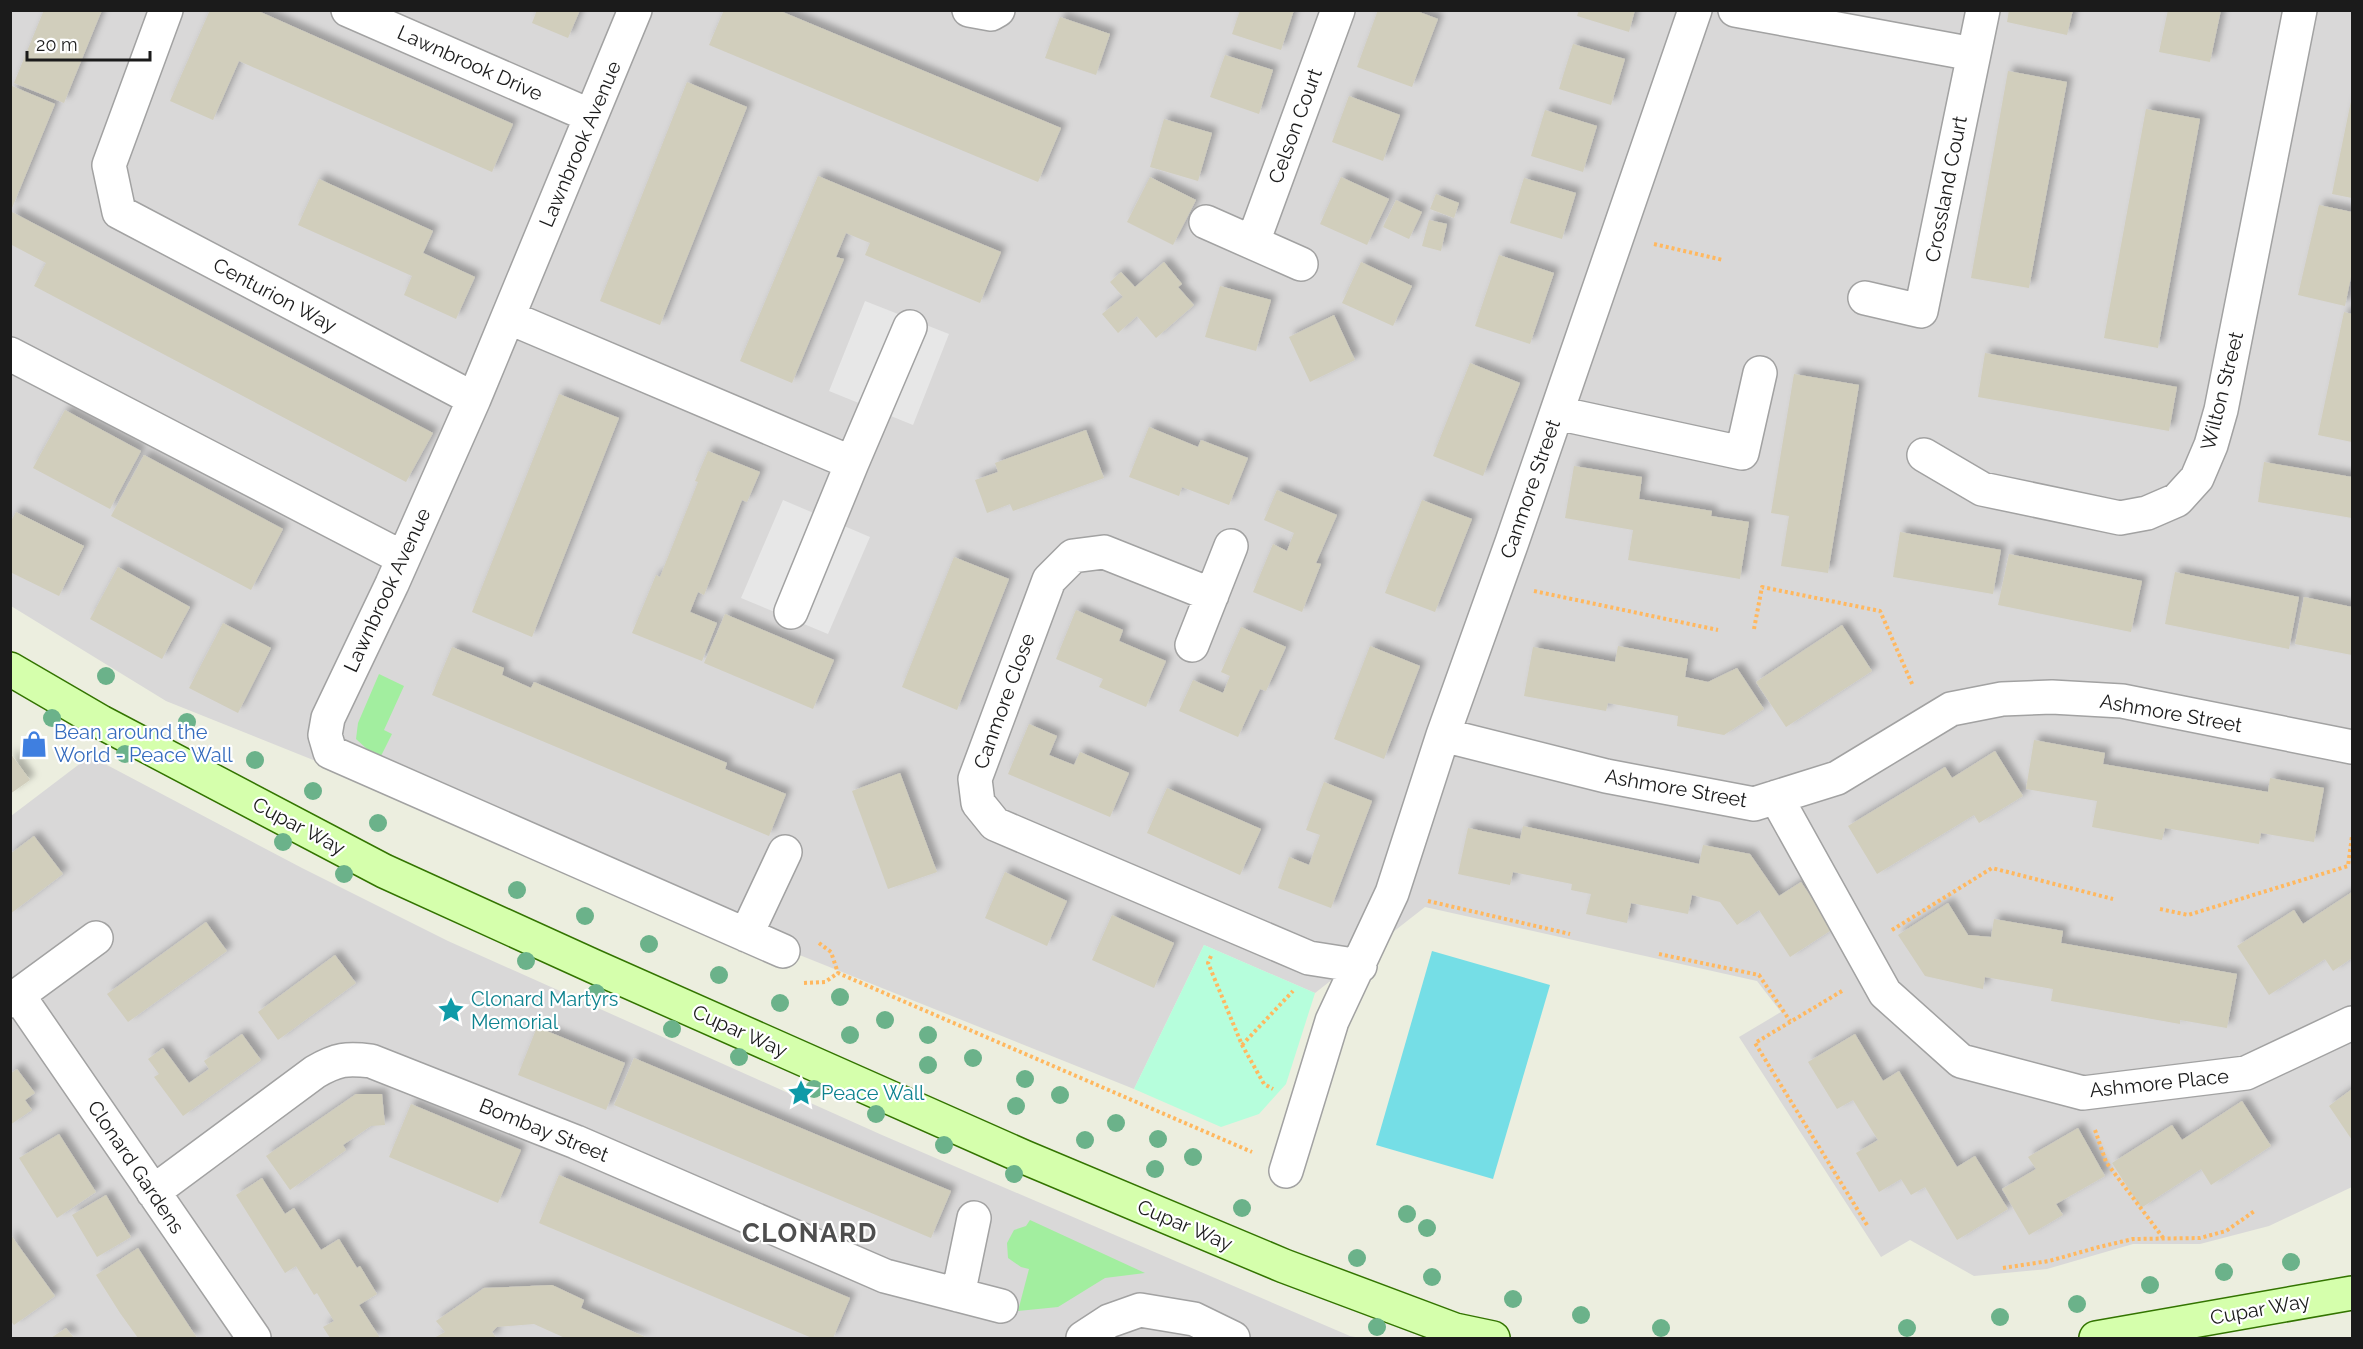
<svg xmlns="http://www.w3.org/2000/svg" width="2363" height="1349" viewBox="0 0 2363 1349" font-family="Raleway,sans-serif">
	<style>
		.residential { fill: #d9d8d8 }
		.grass { fill: #a2ee9f }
		.park { fill: #b6fedc }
		.pitch { fill: #75dee6 }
		.parking { fill: #e7e7e7 }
		.building { fill: #d1cebc; filter: url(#shadow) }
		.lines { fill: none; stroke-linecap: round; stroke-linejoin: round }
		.street-casing { stroke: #a2a2a2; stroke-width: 36 }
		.secondary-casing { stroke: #337400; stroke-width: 36 }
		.path { stroke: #ffb85f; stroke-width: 4; stroke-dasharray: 3 3; stroke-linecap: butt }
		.street { stroke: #fff; stroke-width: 33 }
		.secondary { stroke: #d5ffac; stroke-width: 33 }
		.tree { fill: #6bb28a }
		.labels { text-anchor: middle; stroke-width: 4.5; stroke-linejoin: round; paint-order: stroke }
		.street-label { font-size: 20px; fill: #1b1b1b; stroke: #fff }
		.shop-label { font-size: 20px; fill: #366cbe; stroke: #fff; text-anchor: start }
		.culture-label { font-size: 20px; fill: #0d838f; stroke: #fff; text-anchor: start }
		.district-label { font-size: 26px; font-weight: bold; letter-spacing: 1.5px; fill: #4e4e4e; stroke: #fff }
	</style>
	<defs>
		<filter id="shadow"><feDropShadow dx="5.5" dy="-5.5" stdDeviation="3" flood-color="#0004"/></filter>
	</defs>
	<rect width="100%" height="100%" fill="#eceedf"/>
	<path class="residential" d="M10 11H2352V1187L2269 1226 2200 1244H2133L2047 1269 1974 1276 1910 1240 1881 1257 1739 1037 1781 1012 1757 981 1425 907 1315 993 1204 945 1134 1089 166 701 11 606Z
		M90 756 302 868 448 941 882 1135 1350 1336 1361 1338H11V816Z"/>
	<path class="grass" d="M379 674 404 686 384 730 392 734 379 760 356 739 358 723Z
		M1030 1220 1145 1273 1105 1278 1058 1307 1018 1311 1029 1269 1021 1267 1008 1258 1007 1243 1014 1230 1026 1226Z"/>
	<path class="park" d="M1204 945 1315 993 1286 1084 1259 1114 1221 1127 1134 1089Z"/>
	<path class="pitch" d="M1432 951 1550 985 1493 1179 1376 1145Z"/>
	<path class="parking" d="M865 301 949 334 913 425 829 391Z
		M783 500 870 537 828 634 741 598Z"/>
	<path class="building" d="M44 10H102L64 103 14 83Z
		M210 10H256L513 124 492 172 239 61 213 120 170 101Z
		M537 10H580L568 38 532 23Z
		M724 10H778L1061 128 1038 182 709 45Z
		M1240 10H1294L1281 50 1232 34Z
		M1378 10H1414L1438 19 1412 87 1357 67Z
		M1579 10H1635L1629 32 1577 16Z
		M2009 10H2073L2067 35 2007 22Z
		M2168 10H2221L2210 62 2159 52Z
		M1060 17 1110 34 1096 75 1045 58Z
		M1573 44 1625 59 1611 105 1559 89Z
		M1225 55 1273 70 1259 114 1210 97Z
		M2008 71 2067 82 2029 288 1971 278Z
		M687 82 747 107 660 325 600 301Z
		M12 86 55 104 12 208 10 207Z
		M1349 96 1400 115 1383 161 1332 142Z
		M2351 101H2352V198L2332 194Z
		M2146 109 2200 119 2158 348 2104 338Z
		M1545 110 1597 126 1583 172 1531 156Z
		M1164 119 1212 133 1198 181 1150 167Z
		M818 176 1001 252 980 303 865 255 870 243 846 233 836 257 844 259 792 383 740 361Z
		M1150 177 1196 200 1173 245 1127 222Z
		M1341 177 1389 199 1367 245 1320 224Z
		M1524 178 1576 193 1562 239 1510 223Z
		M319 179 433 231 423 253 475 277 456 319 404 295 412 276 298 225Z
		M1436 194 1459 203 1454 218 1430 209Z
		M1396 200 1422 212 1409 239 1383 227Z
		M2319 205 2352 212V272L2345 306 2298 295Z
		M12 212 433 433 406 482 34 286 46 263 10 244Z
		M1429 220 1447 224 1441 251 1422 246Z
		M1499 255 1554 273 1530 344 1475 326Z
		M1164 262 1182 284 1178 287 1194 305 1156 338 1137 316 1118 333 1102 314 1123 297 1110 282 1121 272 1135 287Z
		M1361 262 1412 286 1393 326 1342 303Z
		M1220 286 1271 300 1256 351 1205 337Z
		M2344 312 2352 314V442L2318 435Z
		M1334 315 1355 360 1310 382 1289 337Z
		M1985 353 2177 387 2169 431 1978 397Z
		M1470 363 1520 383 1483 476 1433 456Z
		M1794 374 1859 385 1828 573 1781 566 1789 516 1771 513Z
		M559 394 619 418 532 637 472 612Z
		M65 410 141 451 110 509 33 468Z
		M1149 427 1198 447 1201 440 1248 458 1229 505 1182 487 1179 496 1129 477Z
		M1086 430 1104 478 1013 511 1010 504 987 513 975 480 998 472 995 463Z
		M708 451 760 472 747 502 742 500 704 595 698 592 690 612 717 623 702 661 632 633 656 575 660 577 698 482 695 481Z
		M144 455 283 529 251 590 111 516Z
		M2264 462 2352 477V518L2258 502Z
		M1574 466 1642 477 1639 499 1712 511 1711 516 1749 522 1740 579 1628 560 1633 530 1565 518Z
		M1277 490 1337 515 1316 563 1321 564 1302 612 1253 592 1273 544 1287 551 1294 533 1264 520Z
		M1422 500 1472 519 1435 612 1385 593Z
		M16 512 84 546 59 596 10 572V523Z
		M1900 532 2001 550 1993 594 1893 577Z
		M2009 554 2142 581 2131 632 1998 605Z
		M954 557 1009 579 957 710 902 687Z
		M118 567 190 607 162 659 90 619Z
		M2175 572 2299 597 2289 649 2165 624Z
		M2304 597 2352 607V655L2295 644Z
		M1076 610 1123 630 1119 641 1166 661 1146 707 1099 687 1103 679 1056 659Z
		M725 614 834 660 813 709 704 663Z
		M223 623 271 648 238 713 189 688Z
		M1842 625 1872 671 1786 727 1756 682Z
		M1241 627 1286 647 1266 691 1260 689 1238 737 1179 711 1193 680 1223 693 1230 676 1221 672Z
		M1370 646 1420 666 1384 759 1334 739Z
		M1618 646 1688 659 1685 677 1708 682 1737 668 1764 709 1724 735 1677 726 1678 716 1608 703 1606 711 1524 696 1533 647 1615 662Z
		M452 647 504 668 502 675 531 688 534 682 727 763 725 769 786 794 769 836 432 695Z
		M1029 724 1057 736 1049 755 1074 765 1080 752 1129 773 1110 817 1008 774Z
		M2034 740 2105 753 2103 764 2268 792 2270 778 2324 788 2314 842 2261 833 2259 844 2165 828 2162 840 2092 827 2097 801 2026 789Z
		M1995 751 2023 796 1979 823 1974 815 1877 874 1848 826 1945 767 1952 778Z
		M10 753 30 780 10 794Z
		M900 773 937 872 888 889 852 791Z
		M1324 782 1372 801 1331 908 1278 888 1289 857 1309 865 1320 835 1306 830Z
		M1167 788 1261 829 1240 875 1147 833Z
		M1523 826 1699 864 1703 845 1750 854 1779 896 1801 882 1833 929 1790 957 1759 910 1737 925 1720 902 1692 895 1688 914 1631 903 1627 923 1586 914 1591 894 1571 890 1572 884 1513 872 1510 885 1458 874 1468 828 1520 839Z
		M34 836 63 874 10 914V854Z
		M1005 872 1067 901 1047 946 985 918Z
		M2352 892V958L2333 971 2325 959 2269 995 2237 946 2294 910 2303 924Z
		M1948 903 1968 935 1991 937 1994 919 2063 931 2061 943 2237 974 2227 1028 2180 1020V1024L2051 1001 2053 989 1985 977 1983 989 1925 976 1898 935Z
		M1112 915 1174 943 1154 988 1092 960Z
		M206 922 227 951 128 1022 107 994Z
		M335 955 356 983 278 1040 258 1012Z
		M537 1027 625 1063 606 1110 518 1075Z
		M242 1034 261 1060 183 1116 154 1077 159 1074 148 1059 163 1048 189 1083 209 1069 204 1061Z
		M1855 1034 1883 1081 1899 1071 1957 1167 1975 1156 2008 1209 1957 1240 1925 1187 1911 1195 1901 1179 1879 1192 1856 1153 1878 1140 1853 1100 1837 1109 1808 1062Z
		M634 1058 951 1191 931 1238 614 1105Z
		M17 1069 35 1093 25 1100 32 1110 10 1125V1074Z
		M2352 1089V1140L2329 1106Z
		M356 1094H382L385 1125 371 1126 343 1145 346 1150 290 1190 266 1156Z
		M2242 1101 2271 1146 2211 1185 2201 1169 2141 1208 2112 1163 2172 1125 2182 1140Z
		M411 1104 521 1150 498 1203 389 1157Z
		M2078 1128 2105 1176 2056 1204 2063 1215 2029 1235 2002 1189 2036 1169 2028 1157Z
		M59 1134 96 1192 57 1218 19 1158Z
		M559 1175 850 1298 833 1338H812L539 1223Z
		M262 1178 285 1214 294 1208 321 1250 339 1239 357 1268 360 1266 377 1294 359 1305 380 1338H330L323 1327 334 1321 317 1293 314 1295 296 1266 285 1273 236 1195Z
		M106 1195 131 1237 97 1257 72 1215Z
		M10 1234 55 1296 14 1325 10 1320Z
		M138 1248 162 1285 197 1338H138L120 1313 96 1275Z
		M552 1285 584 1300 581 1308 647 1338H565L534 1324 497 1327 492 1332 496 1338H434L445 1332 436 1321 484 1288Z
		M66 1328 74 1338H51Z"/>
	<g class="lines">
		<defs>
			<path id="street" d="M166 10 109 165 119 212 474 399
				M348 10 591 116
				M635 10 474 399 392 584 328 718 325 735 330 752 783 951
				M969 10 991 14 998 10
				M1735 10 1973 54
				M1206 222 1301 264
				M1253 242 1338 10
				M1865 298 1921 311 1983 10
				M508 317 852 463 910 327
				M10 354 403 558
				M1557 413 1742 453 1760 373
				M1924 455 1982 489 2120 518 2147 513 2177 500 2197 478 2211 445 2221 410 2300 10
				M1212 595 1104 552 1073 556 1049 580 975 779 978 803 995 824 1309 958 1360 966
				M791 612 852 463
				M1192 645 1231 546
				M1443 735 1606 776 1754 804 1837 778 1951 709 2002 699 2052 697 2122 701 2352 747
				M1776 797 1885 993 1961 1061 2083 1093 2246 1073 2352 1023
				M746 935 785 852
				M18 995 254 1338
				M10 1001 96 938
				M1286 1171 1332 1021 1392 893 1443 735 1512 542 1695 10
				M153 1192 315 1072C337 1059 347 1058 371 1061L576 1142 885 1276 1001 1306
				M958 1295 974 1218
				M1083 1338 1109 1321 1140 1310 1194 1319 1233 1338"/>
			<path id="secondary" d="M10 669 101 722 384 871 593 966 1024 1157 1284 1266 1455 1330 1493 1338
				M2096 1338 2352 1293"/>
		</defs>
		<use href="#street" class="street-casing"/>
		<use href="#secondary" class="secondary-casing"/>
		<path class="path" d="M1654 244 1723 260
			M1534 591 1718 630
			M1754 629 1762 587 1880 611 1913 686
			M1428 901 1570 934
			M2160 909 2188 915 2348 866 2352 836
			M1892 930 1992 868 2113 899
			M819 943 831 952 838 973
			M1659 954 1759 975 1790 1021
			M1211 956 1208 963 1242 1045 1264 1084 1273 1089
			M804 983 825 982 838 973 1252 1152
			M1842 991 1755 1043 1867 1225
			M1242 1045 1293 991
			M2095 1130 2106 1162 2164 1239
			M2003 1268 2049 1261 2099 1247 2133 1239 2200 1238 2226 1231 2256 1210"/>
		<use href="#street" class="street"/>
		<use href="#secondary" class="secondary"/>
	</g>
	<g class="tree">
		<circle cx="106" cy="676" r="9"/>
		<circle cx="52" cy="718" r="9"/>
		<circle cx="187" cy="722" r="9"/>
		<circle cx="125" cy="754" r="9"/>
		<circle cx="255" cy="760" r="9"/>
		<circle cx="313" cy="791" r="9"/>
		<circle cx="378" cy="823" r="9"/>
		<circle cx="283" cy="842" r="9"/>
		<circle cx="344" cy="874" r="9"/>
		<circle cx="517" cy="890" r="9"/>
		<circle cx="585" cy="916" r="9"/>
		<circle cx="649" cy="944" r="9"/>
		<circle cx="526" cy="961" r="9"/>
		<circle cx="719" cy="975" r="9"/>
		<circle cx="596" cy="993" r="9"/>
		<circle cx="840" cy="997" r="9"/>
		<circle cx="780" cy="1003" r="9"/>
		<circle cx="885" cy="1020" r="9"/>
		<circle cx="672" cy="1029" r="9"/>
		<circle cx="850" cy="1035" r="9"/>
		<circle cx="928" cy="1035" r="9"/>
		<circle cx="739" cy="1057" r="9"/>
		<circle cx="973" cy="1058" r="9"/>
		<circle cx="928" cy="1065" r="9"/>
		<circle cx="1025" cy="1079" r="9"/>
		<circle cx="814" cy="1089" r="9"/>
		<circle cx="1060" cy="1095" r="9"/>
		<circle cx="1016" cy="1106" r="9"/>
		<circle cx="876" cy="1114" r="9"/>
		<circle cx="1116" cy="1123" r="9"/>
		<circle cx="1158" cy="1139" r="9"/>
		<circle cx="1085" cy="1140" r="9"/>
		<circle cx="944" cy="1145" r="9"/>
		<circle cx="1193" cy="1157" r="9"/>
		<circle cx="1155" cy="1169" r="9"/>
		<circle cx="1014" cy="1174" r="9"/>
		<circle cx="1242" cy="1208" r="9"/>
		<circle cx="1407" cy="1214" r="9"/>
		<circle cx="1427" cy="1228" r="9"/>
		<circle cx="1357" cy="1258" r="9"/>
		<circle cx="2291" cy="1262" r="9"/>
		<circle cx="2224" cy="1272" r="9"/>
		<circle cx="1432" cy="1277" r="9"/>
		<circle cx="2150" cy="1285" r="9"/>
		<circle cx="1513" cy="1299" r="9"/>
		<circle cx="2077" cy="1304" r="9"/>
		<circle cx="1581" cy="1315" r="9"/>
		<circle cx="2000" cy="1317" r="9"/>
		<circle cx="1377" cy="1327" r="9"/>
		<circle cx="1661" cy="1328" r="9"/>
		<circle cx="1907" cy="1328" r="9"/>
	</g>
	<defs>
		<symbol id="shop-bare" viewBox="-9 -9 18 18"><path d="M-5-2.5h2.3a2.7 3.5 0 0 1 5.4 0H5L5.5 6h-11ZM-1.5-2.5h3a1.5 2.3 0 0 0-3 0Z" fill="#3f7fe0" stroke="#fff" stroke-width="2.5" paint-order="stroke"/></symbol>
		<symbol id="sight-bare" viewBox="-9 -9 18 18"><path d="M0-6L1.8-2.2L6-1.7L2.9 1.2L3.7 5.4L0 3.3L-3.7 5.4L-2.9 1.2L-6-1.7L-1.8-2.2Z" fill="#0f9aa8" stroke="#fff" stroke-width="2.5" paint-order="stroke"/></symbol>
	</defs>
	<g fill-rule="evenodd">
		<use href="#shop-bare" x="15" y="725" width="38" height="38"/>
		<use href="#sight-bare" x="432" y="991" width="38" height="38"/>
		<use href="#sight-bare" x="782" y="1074" width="38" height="38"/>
	</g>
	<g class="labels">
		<g class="street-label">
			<text transform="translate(470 63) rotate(24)" y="7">Lawnbrook Drive</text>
			<text transform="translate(1295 126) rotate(-70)" y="7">Celson Court</text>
			<text transform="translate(580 144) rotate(-67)" y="7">Lawnbrook Avenue</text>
			<text transform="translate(1946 189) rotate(-79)" y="7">Crossland Court</text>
			<text transform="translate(275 295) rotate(28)" y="7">Centurion Way</text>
			<text transform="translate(2222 391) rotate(-76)" y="7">Wilton Street</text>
			<text transform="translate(1530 489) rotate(-71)" y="7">Canmore Street</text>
			<text transform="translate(387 590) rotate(-65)" y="7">Lawnbrook Avenue</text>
			<text transform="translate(1004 701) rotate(-70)" y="7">Canmore Close</text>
			<text transform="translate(2171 713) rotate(10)" y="7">Ashmore Street</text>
			<text transform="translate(1676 788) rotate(10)" y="7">Ashmore Street</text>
			<text transform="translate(299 826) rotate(28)" y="7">Cupar Way</text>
			<text transform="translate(740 1031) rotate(24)" y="7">Cupar Way</text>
			<text transform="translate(2159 1083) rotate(-6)" y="7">Ashmore Place</text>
			<text transform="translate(544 1130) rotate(22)" y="7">Bombay Street</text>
			<text transform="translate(136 1167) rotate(56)" y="7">Clonard Gardens</text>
			<text transform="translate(1185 1225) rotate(23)" y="7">Cupar Way</text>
			<text transform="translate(2260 1309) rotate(-10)" y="7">Cupar Way</text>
		</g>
		<g class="shop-label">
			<text x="54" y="739">Bean around the<tspan x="54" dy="23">World - Peace Wall</tspan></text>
		</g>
		<g class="culture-label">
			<text x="471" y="1006">Clonard Martyrs<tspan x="471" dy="23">Memorial</tspan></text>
			<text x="821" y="1100">Peace Wall</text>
		</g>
		<g class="district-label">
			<text x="810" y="1242">CLONARD</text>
		</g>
	</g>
	<rect width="2363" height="1349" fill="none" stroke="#1b1b1b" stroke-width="24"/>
	<path d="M27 51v9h123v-9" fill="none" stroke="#1b1b1b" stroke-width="3"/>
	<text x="36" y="51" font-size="18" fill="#1b1b1b" stroke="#ffffff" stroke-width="4.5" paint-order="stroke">20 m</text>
</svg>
